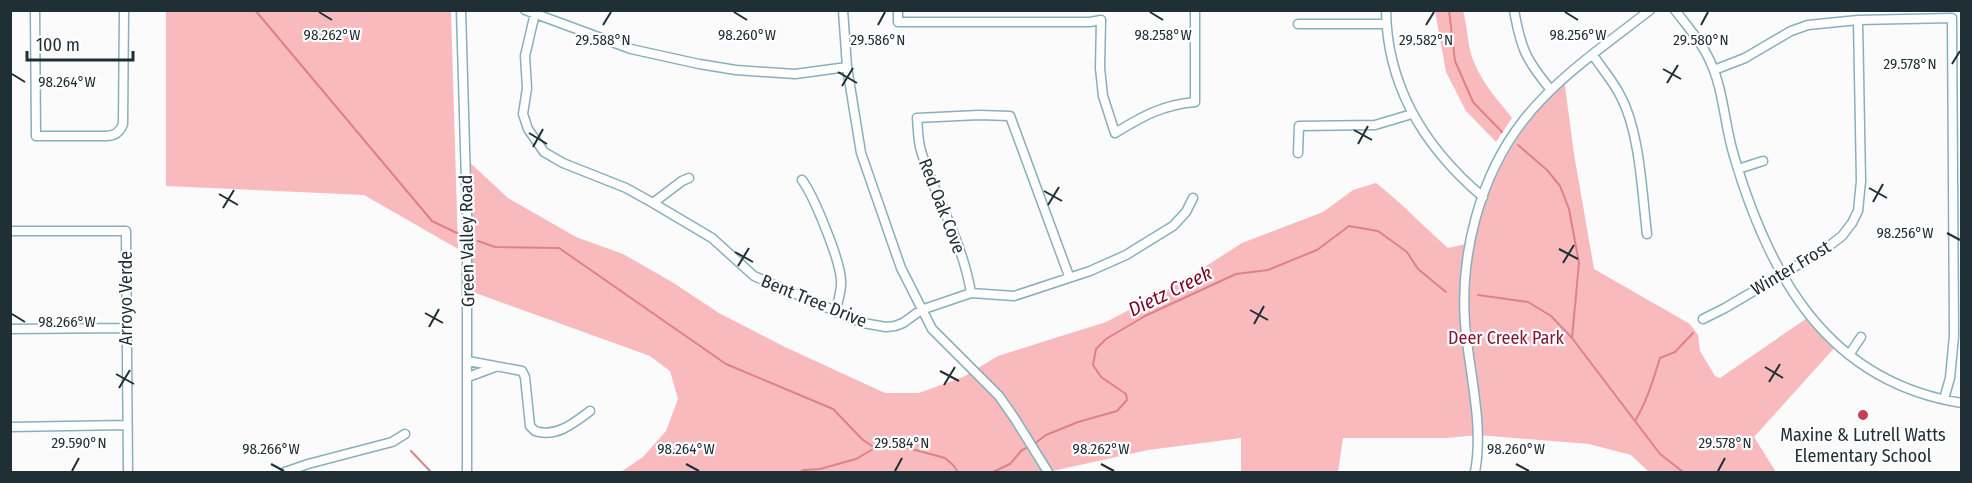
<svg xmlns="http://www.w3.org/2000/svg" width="1972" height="483" viewBox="0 0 1972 483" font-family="'Fira Sans Condensed',sans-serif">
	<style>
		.green { fill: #f9babe }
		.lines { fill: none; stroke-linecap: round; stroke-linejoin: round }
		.stream { stroke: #de8289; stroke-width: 2 }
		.minor-casing { stroke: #89afbd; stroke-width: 11 }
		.minor { stroke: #fff; stroke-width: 8 }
		.ticks { fill: none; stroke: #202f35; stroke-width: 2 }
		.poi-dot { fill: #cd3d55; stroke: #fff; stroke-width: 2 }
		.labels { text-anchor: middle; stroke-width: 4.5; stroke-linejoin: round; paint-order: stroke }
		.street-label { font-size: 18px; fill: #202f35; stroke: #fff }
		.park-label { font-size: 18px; fill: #84162e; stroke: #fff }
		.poi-label { font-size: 18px; fill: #202f35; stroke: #fff }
		.water-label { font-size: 20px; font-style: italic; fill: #7a0726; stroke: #fff }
		.ticks-label { font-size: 15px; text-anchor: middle; fill: #202f35; stroke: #fff; stroke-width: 4.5; stroke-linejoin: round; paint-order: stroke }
	</style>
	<rect width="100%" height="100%" fill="#fbfbfb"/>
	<path class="green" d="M166 11H451L458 249 364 195 166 186Z
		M1435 11H1463C1468 28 1467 46 1474 62 1482 83 1498 100 1512 118L1496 142 1466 111 1446 72Z
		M1564 79 1574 154 1594 269 1690 324 1698 335 1700 351 1715 376 1720 378 1810 316 1837 345 1754 437 1776 472H1649L1631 455 1589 444 1478 435 1447 438H1343L1338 472H1241V438L1148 450 1048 472H621L643 457 666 431 678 399 670 371 650 356 467 290 465 158 508 198 576 237 623 254 672 282 719 313 785 347 885 393H919L963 377 998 356 1106 322 1175 286 1242 243 1323 212 1353 190 1376 183C1402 203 1424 227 1448 248L1470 243 1483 197 1523 120Z"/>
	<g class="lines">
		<path class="stream" d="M255 10 432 221 461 235
			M1449 10 1455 61 1473 102 1502 132
			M1518 145 1547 170 1560 186 1569 209 1579 263 1572 338
			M478 241 495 247 559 248 726 364 833 409 863 440 875 448
			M1478 295 1528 302 1551 316 1572 338 1660 454 1683 472
			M1635 421C1647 401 1653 380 1660 358L1675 352 1693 333
			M1034 444 1046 435 1078 422 1117 411 1127 400 1126 394 1101 377 1093 365 1096 349 1106 339 1145 316 1236 274 1268 270 1317 250 1349 226 1378 231 1407 252 1418 269 1446 292
			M411 451 431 472
			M800 472 804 470 820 469 856 459 875 448 893 444 945 458 953 465 958 472
			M993 472 1010 464 1022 450 1029 447"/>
		<defs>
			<path id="minor" d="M35 10 36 136H106C115 136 120 132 123 124L124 10
				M461 10 467 217V472
				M525 10 631 49 699 64 736 70 795 74 847 67
				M843 10 847 67 861 153 901 268 932 329 999 396 1015 419 1048 472
				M898 10V22H1090L1101 20 1100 68 1103 96 1115 133C1143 116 1162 105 1195 102V10
				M1386 10C1387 88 1425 148 1483 197
				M1514 10C1521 49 1526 60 1551 90
				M1675 10C1687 26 1701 41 1709 59 1724 89 1724 124 1734 156 1769 275 1827 382 1962 403
				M535 13 525 56 527 88 523 114 528 129 544 152 563 163 626 188 653 203 712 238 754 276 863 323 886 327 895 326 903 323 921 310 971 293 1014 296 1090 271 1126 255 1173 226 1186 212 1193 198
				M1298 24H1386
				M1593 55C1602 69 1614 82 1621 97 1640 133 1642 193 1647 234
				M1714 70 1745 58 1791 31 1808 25 1858 20 1952 18 1954 336 1950 378 1944 399
				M1298 153 1299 126 1375 125 1412 114
				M1738 169 1763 161
				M802 180C814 196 840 260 841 280 842 291 838 301 835 312
				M653 203 682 181 689 178
				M10 231H126L128 472
				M971 293C963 243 936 199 921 151 918 141 918 129 917 118L979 115 1010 116 1069 276
				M1703 319 1725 308 1825 249 1842 236 1852 223 1858 211 1861 181 1858 20
				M10 329 126 328
				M1849 355 1861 337
				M468 361 522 371 525 377 530 426 535 431C556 438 574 423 590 411
				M468 377 495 367
				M10 427 126 425
				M285 472 308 464 392 442 405 434
				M1475 472C1484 424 1469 372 1465 323 1460 254 1480 176 1523 121 1556 78 1608 43 1650 10"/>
		</defs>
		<use href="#minor" class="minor-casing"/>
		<use href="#minor" class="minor"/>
	</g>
	<path class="ticks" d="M319 12 332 20M734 12 747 20M1150 12 1163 20M1565 12 1578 20M603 25 611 12M878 25 885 12M1426 25 1434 12M1701 25 1708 12M1952 64 1960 51M1663 69 1681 79M838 72 857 83M12 74 25 82M1667 83 1678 65M842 86 853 68M1354 130 1372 140M529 133 547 144M1358 144 1368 126M533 147 543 129M1869 188 1887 198M1044 191 1062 201M219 194 238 205M1873 202 1883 184M1048 205 1059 187M223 208 234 190M1947 233 1960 240M1559 249 1578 259M735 252 753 262M1563 263 1574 245M738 266 749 248M1250 310 1268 320M425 313 443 323M12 314 25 322M1254 324 1264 306M429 327 439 309M1765 367 1783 378M940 371 959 381M116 374 134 384M1769 382 1780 364M944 385 955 367M119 388 130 370M271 464 284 471M686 464 699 471M1101 464 1114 471M1516 464 1529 471M72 471 79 458M895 471 902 458M1718 471 1725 458"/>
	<circle class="poi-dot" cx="1863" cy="415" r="6"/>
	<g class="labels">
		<g class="street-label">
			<text transform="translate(942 206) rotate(69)" y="6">Red Oak Cove</text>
			<text transform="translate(467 241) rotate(-91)" y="6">Green Valley Road</text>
			<text transform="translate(1791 268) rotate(-31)" y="6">Winter Frost</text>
			<text transform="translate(126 298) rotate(-90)" y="6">Arroyo Verde</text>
			<text transform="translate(814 301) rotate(22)" y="6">Bent Tree Drive</text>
		</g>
		<g class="park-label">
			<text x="1506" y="344">Deer Creek Park</text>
		</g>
		<g class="poi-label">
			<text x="1863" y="441">Maxine &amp; Lutrell Watts<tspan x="1863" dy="21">Elementary School</tspan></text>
		</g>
		<g class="water-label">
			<text transform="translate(1170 291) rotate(-26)" y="7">Dietz Creek</text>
		</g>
	</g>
	<g class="ticks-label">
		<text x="332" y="40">98.262°W</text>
		<text x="747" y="40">98.260°W</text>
		<text x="1163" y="40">98.258°W</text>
		<text x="1578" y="40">98.256°W</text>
		<text x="603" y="45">29.588°N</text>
		<text x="878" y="45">29.586°N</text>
		<text x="1426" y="45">29.582°N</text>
		<text x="1701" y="45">29.580°N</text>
		<text x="1910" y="69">29.578°N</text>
		<text x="67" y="87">98.264°W</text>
		<text x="1905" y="238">98.256°W</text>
		<text x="67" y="327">98.266°W</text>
		<text x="79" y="448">29.590°N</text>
		<text x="902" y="448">29.584°N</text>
		<text x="1725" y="448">29.578°N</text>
		<text x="271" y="454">98.266°W</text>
		<text x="686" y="454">98.264°W</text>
		<text x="1101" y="454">98.262°W</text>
		<text x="1516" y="454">98.260°W</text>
	</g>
	<rect width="1972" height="483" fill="none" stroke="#202f35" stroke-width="24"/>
	<path d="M27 51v9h106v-9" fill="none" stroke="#202f35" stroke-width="3"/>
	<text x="36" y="51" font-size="18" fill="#202f35" stroke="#ffffff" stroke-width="4.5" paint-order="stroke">100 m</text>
</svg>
